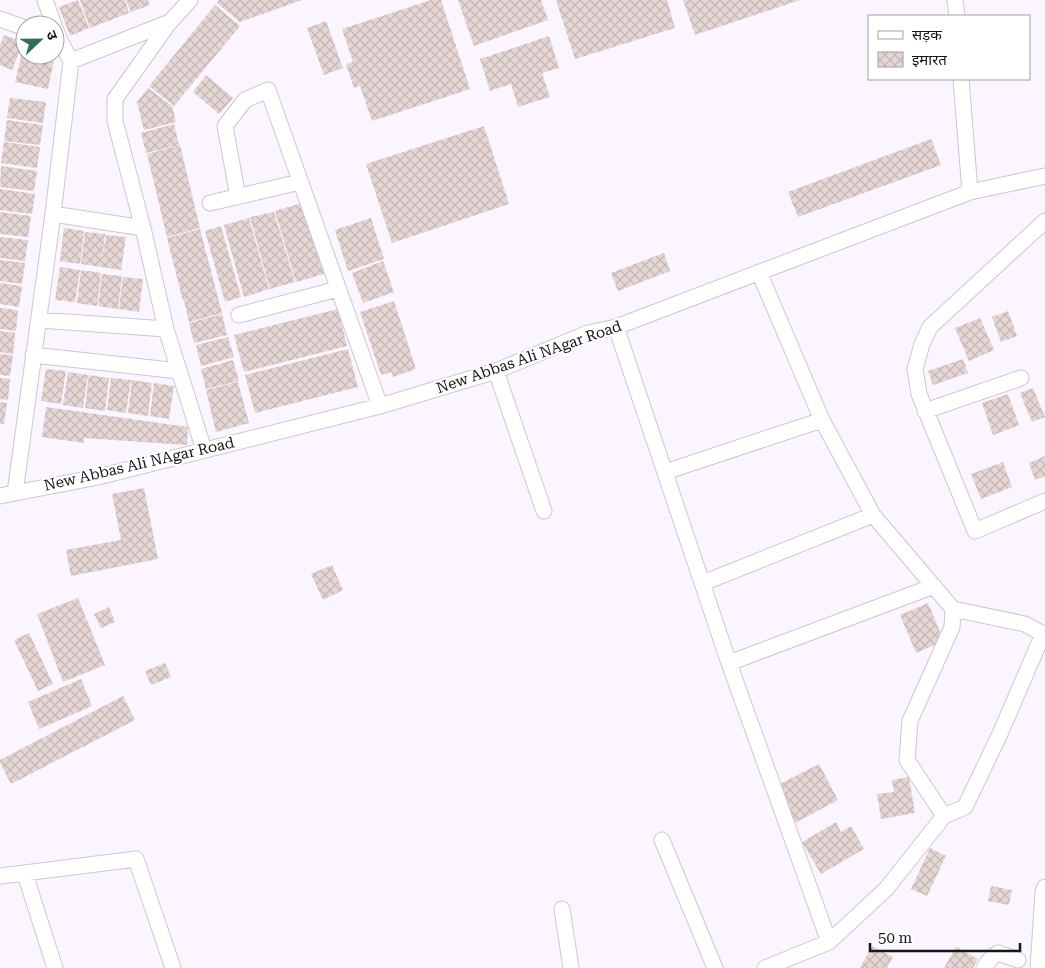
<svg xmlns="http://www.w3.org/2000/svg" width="1045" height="968" viewBox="0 0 1045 968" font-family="'Roboto Serif','Noto Sans Devanagari',serif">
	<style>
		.building { fill: url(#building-cross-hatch) }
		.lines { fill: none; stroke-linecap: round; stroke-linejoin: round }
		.street-casing { stroke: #cdc7d2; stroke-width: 17 }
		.street { stroke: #fff; stroke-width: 15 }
		.labels { text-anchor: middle; stroke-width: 4.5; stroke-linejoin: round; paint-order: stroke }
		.street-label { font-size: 15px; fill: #171519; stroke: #fff }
	</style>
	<defs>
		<pattern id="building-cross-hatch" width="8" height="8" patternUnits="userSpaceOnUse" patternTransform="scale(1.25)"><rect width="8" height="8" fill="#e5d6d4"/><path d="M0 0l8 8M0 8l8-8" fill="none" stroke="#c4b7b5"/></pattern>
	</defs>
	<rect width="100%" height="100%" fill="#faf5fe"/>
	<path class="building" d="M78 0 89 28 70 36 59 7Z
		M80 0H125L129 13 90 28Z
		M126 0H148L150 5 131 12Z
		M219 0H302L240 22 217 3Z
		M431 0H441L470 89 372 121 360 86 354 88 346 64 353 62 342 29Z
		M458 0H541L548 20 474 46Z
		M556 0H667L675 28 575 59Z
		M683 0H800L695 35Z
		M215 5 240 26 174 106 149 86Z
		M326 21 343 68 324 75 307 28Z
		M4 35 23 42 12 70 0 65V45Z
		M549 36 559 68 542 73 550 97 518 107 511 84 490 91 480 59Z
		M24 46 25 55H55L48 89 15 82Z
		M206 75 233 98 219 114 193 92Z
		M148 88 172 106 176 122 144 130 137 102Z
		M10 98 46 102 43 123 7 118Z
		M7 120 43 125 40 145 4 141Z
		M174 124 179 145 146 153 141 133Z
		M484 126 509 204 392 243 366 164Z
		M931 139 941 165 798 217 788 192Z
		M4 142 40 147 37 168 1 163Z
		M180 145 200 228 167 237 147 154Z
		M1 166 37 171 34 191 0 187Z
		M0 189 35 194 32 214 0 210Z
		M302 203 324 274 296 282 275 211Z
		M0 212 31 216 28 237 0 234Z
		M274 212 295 282 270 289 250 217Z
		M249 218 269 289 244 297 224 225Z
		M371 218 384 259 348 271 335 230Z
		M221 226 241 297 225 302 205 231Z
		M64 228 84 231 80 264 60 261Z
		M200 229 222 313 189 322 184 301 201 296 183 301 167 238Z
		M85 232 105 234 101 267 81 264Z
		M106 235 126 237 121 270 101 267Z
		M0 237 28 240 25 261 0 258Z
		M664 253 670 271 618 291 611 273Z
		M0 260 25 263 22 284 0 281Z
		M383 261 394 292 363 303 352 273Z
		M60 267 80 270 75 302 55 300Z
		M81 270 101 273 97 306 77 303Z
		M102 274 122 276 118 309 98 306Z
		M123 277 143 279 139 312 119 309Z
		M0 283 22 286 19 307 0 304Z
		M394 301 416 369 393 377 391 372 381 375 360 312Z
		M0 308 18 310 16 331 0 329Z
		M338 309 347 346 244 372 234 335Z
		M1008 311 1017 336 1001 342 992 317Z
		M222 314 227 335 194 343 189 323Z
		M980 318 994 350 969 361 955 328Z
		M0 331 15 333 13 354 0 352Z
		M228 337 234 357 201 366 196 345Z
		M348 349 358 387 255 413 245 375Z
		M0 354 13 355 10 376 0 375Z
		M963 359 968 373 933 385 928 371Z
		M233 360 239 381 206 389 201 369Z
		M46 369 66 371 61 404 41 401Z
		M68 372 88 375 83 408 63 405Z
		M89 375 109 378 105 411 85 408Z
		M0 378 10 379 8 400 0 399Z
		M111 378 131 380 126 413 107 410Z
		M132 380 152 383 148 416 128 413Z
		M238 382 249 423 216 432 206 390Z
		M154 383 174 386 169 419 150 416Z
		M1033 388 1045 417 1032 422 1020 393Z
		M1008 394 1019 425 993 435 982 403Z
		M0 402 7 403 4 424H0Z
		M46 407 188 427 187 445 84 438V443L42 437Z
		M1045 456V476L1035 480 1029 463Z
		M1003 462 1012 487 981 499 971 474Z
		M144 488 158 559 71 576 66 550 121 540 112 494Z
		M332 565 343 590 323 600 311 574Z
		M78 598 105 665 63 682 37 614Z
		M928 603 944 641 916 653 900 615Z
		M109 607 115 622 101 628 94 614Z
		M29 633 53 684 38 691 14 640Z
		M165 663 171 677 151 685 145 671Z
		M81 679 92 706 39 729 28 702Z
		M123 696 135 720 11 784 0 763V760Z
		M819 764 838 800 795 823 776 786Z
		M909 777 915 813 881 819 877 794 894 792 892 780Z
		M836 822 841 832 851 826 864 849 821 874 802 842Z
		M930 848 946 856 927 896 911 889Z
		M991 886 1012 890 1009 905 988 901Z
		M872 946 893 957 887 968H860Z
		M956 947 978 959 973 968H944Z"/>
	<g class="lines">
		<defs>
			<path id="street" d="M45 0 54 25
				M955 0 957 16
				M0 19 25 28
				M169 23 115 99V121L143 228 166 329 204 450
				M55 28 60 41 71 61
				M961 79 970 192
				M238 197 225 126 245 100 268 90 380 406
				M210 203 300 182
				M53 214 143 228
				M1045 221 930 327 922 344 915 369 919 394 975 531 1045 501
				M759 272 822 420 873 515 953 609 1025 624 1043 634 999 736 965 807 944 816 886 889 829 942 765 968
				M239 315 338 289
				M39 320 166 329
				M616 327 729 663 829 942
				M33 355 179 371
				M496 371 544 511
				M925 411 1021 378
				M665 472 822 420
				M15 493 53 214 71 61 170 22 190 0
				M0 496 98 477 380 406 496 371 588 333 616 327 970 192 1045 176
				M703 583 873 515
				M729 663 934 586
				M944 816 907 760 910 721 952 627 953 609
				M662 840 715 968
				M25 874 55 968
				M0 876 136 859 173 968
				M562 909 571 968
				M984 968 991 958 998 953 1018 960
				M1038 968 1043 892 1045 887"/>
		</defs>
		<use href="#street" class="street-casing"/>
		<use href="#street" class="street"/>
	</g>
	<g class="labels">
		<g class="street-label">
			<text transform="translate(529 357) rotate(-19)" y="5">New Abbas Ali NAgar Road</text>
			<text transform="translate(139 464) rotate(-13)" y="5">New Abbas Ali NAgar Road</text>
		</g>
	</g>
	<rect x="868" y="15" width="162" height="65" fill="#ffffff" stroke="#a2a1a3"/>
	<rect x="878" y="31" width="25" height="8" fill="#ffffff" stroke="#a2a1a3"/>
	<text x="912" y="40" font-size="15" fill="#171519">सड़क</text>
	<rect x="878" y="52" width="25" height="15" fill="url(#building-cross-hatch)" stroke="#a2a1a3"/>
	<text x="912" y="65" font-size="15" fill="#171519">इमारत</text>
	<g transform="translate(40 40) rotate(68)"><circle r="24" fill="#ffffff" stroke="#a2a1a3"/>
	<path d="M0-4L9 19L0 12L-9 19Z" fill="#2e6e5b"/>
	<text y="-8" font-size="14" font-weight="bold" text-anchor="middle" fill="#171519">उ</text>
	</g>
	<path d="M870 943v8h150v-8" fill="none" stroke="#171519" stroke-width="2.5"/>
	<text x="878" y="943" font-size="15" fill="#171519" stroke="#ffffff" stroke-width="4" paint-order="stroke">50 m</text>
</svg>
